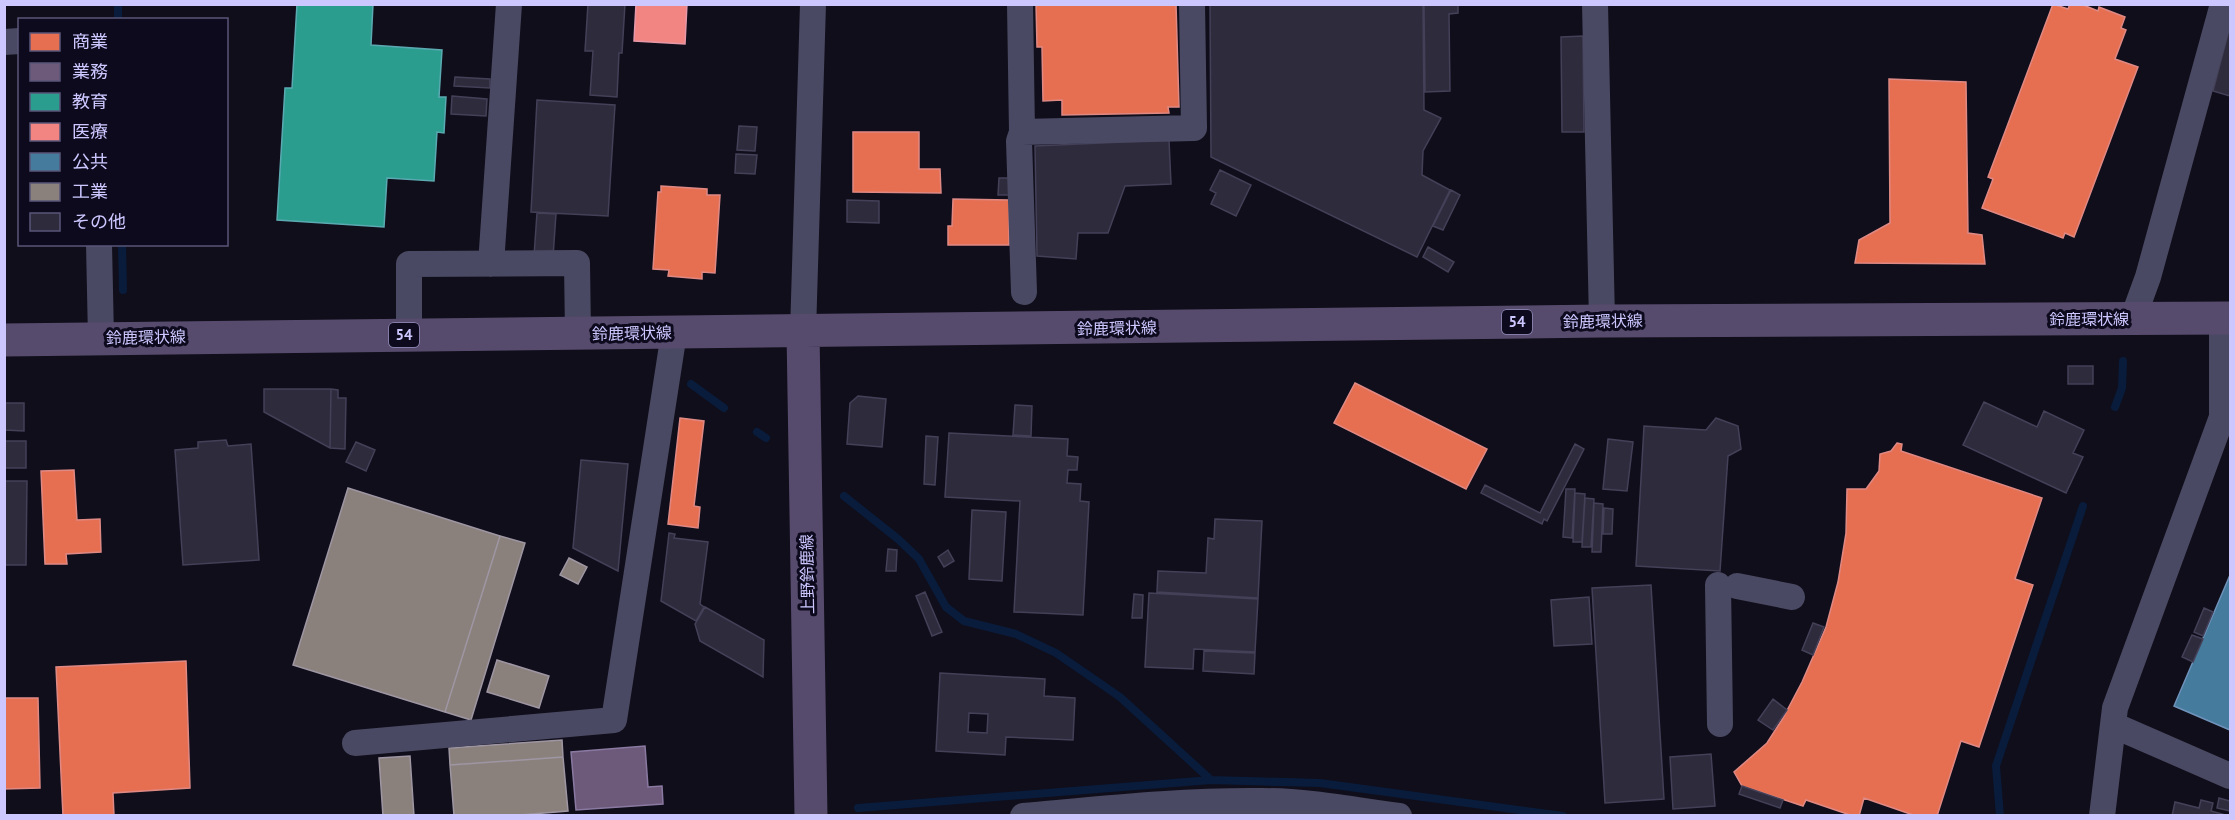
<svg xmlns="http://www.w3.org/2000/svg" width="2235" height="820" viewBox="0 0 2235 820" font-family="'PT Sans','Noto Sans JP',sans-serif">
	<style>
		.shops { fill: #e76f51; stroke: #df8985; stroke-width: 1.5 }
		.offices { fill: #6d597a; stroke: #8a7aa2; stroke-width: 1.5 }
		.schools { fill: #2a9d8f; stroke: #5baab1; stroke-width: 1.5 }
		.health { fill: #f28482; stroke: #e798a8; stroke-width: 1.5 }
		.public { fill: #457b9d; stroke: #6e92ba; stroke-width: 1.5 }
		.industry { fill: #8a817c; stroke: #9e96a3; stroke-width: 1.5 }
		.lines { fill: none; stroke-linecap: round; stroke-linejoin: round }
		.stream { stroke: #091c3c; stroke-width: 8 }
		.building { fill: #2e2b3d; stroke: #434058; stroke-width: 1.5; fill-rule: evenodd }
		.minor { stroke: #4a4963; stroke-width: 26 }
		.major { stroke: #574b6d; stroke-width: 33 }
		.labels { text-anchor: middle; stroke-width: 6; stroke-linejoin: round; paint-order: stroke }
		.shield { fill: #0d0a1e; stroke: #938ebc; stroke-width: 1.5 }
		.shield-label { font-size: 15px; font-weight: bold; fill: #ccc7ff }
		.street-label { font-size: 16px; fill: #ccc7ff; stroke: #0d0a1e }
	</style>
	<rect width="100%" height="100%" fill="#100e1a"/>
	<path class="shops" d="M1036 4H1176L1179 107H1168L1169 113 1062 115V100L1043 101 1042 47H1037Z
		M2053 4 2068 9 2070 4H2081L2098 11 2099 7 2125 17 2121 28 2126 30 2115 59 2138 67 2074 237 2065 233 2063 238 1982 208 1993 179 1988 177Z
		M1889 79 1966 82 1968 233 1982 235 1985 264 1855 263 1859 240 1890 223Z
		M853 132H919V169H940L941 193 853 192Z
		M661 186 707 189V195H720L715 273 702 272V279L668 276 669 270 653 269 658 192H661Z
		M953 199 1009 200V245H948V226H952Z
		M1355 383 1487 449 1466 489 1334 423Z
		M680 418 704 421 694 506 700 507 698 528 668 524Z
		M1897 443 1902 444 1901 451 2042 498 2015 579 2033 585 1979 747 1961 741 1937 816H1916L1864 798 1859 816H1853L1806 800 1803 806 1742 786 1734 772 1767 743 1783 718 1802 682 1826 627 1838 582 1846 533 1847 489H1866L1879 471 1880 454 1891 451Z
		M74 470 77 520 100 519 101 552 66 554 67 564H45L41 471Z
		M186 661 190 788 113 793 114 816H63L56 667Z
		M4 698H38L40 788 4 789Z"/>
	<path class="offices" d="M645 746 648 787 662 786 663 804 576 810 571 752Z"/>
	<path class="schools" d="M297 4H373L371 45 442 50 439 97H446L444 133 437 132 434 181 387 178 384 227 277 220 285 88H292Z"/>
	<path class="health" d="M636 4H687L685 44 634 41Z"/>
	<path class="public" d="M2230 575V730L2174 706Z"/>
	<path class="industry" d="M348 488 500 536 445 712 293 665Z
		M500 536 525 543 471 720 445 712Z
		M569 558 587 567 578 584 560 575Z
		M497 660 549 676 539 708 487 692Z
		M562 740 563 757 450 765 449 748Z
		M410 756 414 816H383L379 758Z
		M563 757 568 811 507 816H454L450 765Z"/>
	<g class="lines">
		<path class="stream" d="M118 4V20
			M122 244 123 290
			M691 384 724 408
			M2115 407 2122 388 2123 361
			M757 432 766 438
			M844 496 898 539 919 559 946 607 964 621 1016 634 1056 653 1120 697 1211 780
			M858 808 1211 780 1320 783 1563 816
			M2000 816 1996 766 2083 506"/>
	</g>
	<path class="building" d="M588 4H625L622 53H619L617 97 590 95 593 51H585Z
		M1210 4H1423L1424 110 1441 118 1423 151 1422 175 1450 190 1417 257 1211 157Z
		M1424 4H1458V13L1449 14 1450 91 1425 92Z
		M2230 26V96L2213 91Z
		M1583 36 1584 132H1562L1561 37Z
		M455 77 490 79V88L454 86Z
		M452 96 487 99 486 116 451 114Z
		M537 100 615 105 608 216 531 212Z
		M739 126 757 127 755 151 737 150Z
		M1169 140 1171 184 1125 186 1108 233H1078L1076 259 1037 256 1035 146Z
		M736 154 757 155 755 174 735 173Z
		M1220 170 1251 185 1236 216 1211 204 1216 193 1210 190Z
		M999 178H1010V195H998Z
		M1451 190 1460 195 1443 230 1433 226Z
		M847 200 879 201V223L847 222Z
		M537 213 556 214 553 257 534 256Z
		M1428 247 1454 262 1448 272 1423 257Z
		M2068 366H2093V384H2068Z
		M264 389H331L330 448 264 412Z
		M331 389 338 390V398H346L345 449 330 448Z
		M858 396 886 399 882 447 847 444 850 403Z
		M1984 402 2037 427 2044 411 2084 430 2073 453 2083 457 2066 493 1963 445Z
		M4 403H24V431L4 430Z
		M1015 405 1032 406 1031 436 1013 435Z
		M1716 418 1738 426 1741 449 1728 456 1720 571 1636 566 1644 426 1706 430Z
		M949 433 1068 439 1067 456 1078 457 1077 470H1068L1067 483 1081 484 1080 501 1089 502 1083 615 1014 612 1020 501 945 497Z
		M926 436 938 437 935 485 924 484Z
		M1608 439 1633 442 1627 491 1603 489Z
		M226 440 228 446 251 444 259 560 183 565 175 450 198 448V442Z
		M4 441H26V468H4Z
		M356 442 375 450 366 471 346 462Z
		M1575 444 1584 449 1547 521 1544 519 1542 524 1481 493 1485 485 1540 513Z
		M581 460 628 464 618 571 573 548Z
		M4 481H27L26 565H4Z
		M1566 489H1575L1572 538 1563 537Z
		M1575 493 1585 494 1582 542H1573Z
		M1585 498 1594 499 1591 547H1582Z
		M1594 503 1603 504 1601 552H1592Z
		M1604 508 1613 509 1612 534H1603Z
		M972 510 1006 512 1002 581 969 579Z
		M1215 519 1262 521 1258 598 1157 592 1158 571 1206 573 1208 538 1214 539Z
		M669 533 675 534 674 538 708 542 700 604 704 607 696 621 661 601Z
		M888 549 897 550 896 571H886Z
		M948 550 954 561 944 567 938 557Z
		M1651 585 1664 799 1605 803 1592 588Z
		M925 592 942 632 932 636 916 596Z
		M1149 593 1258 599 1255 652 1194 649 1193 669 1145 667Z
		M1134 594 1143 595 1142 618H1132Z
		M1589 597 1592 644 1554 646 1551 600Z
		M705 607 764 640 763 677 700 641 695 624Z
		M2204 608 2213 612 2203 636 2194 632Z
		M1813 623 1824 627 1813 655 1802 650Z
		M2192 635 2203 639 2193 662 2182 657Z
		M1204 651 1255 653 1254 674 1203 671Z
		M940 673 1045 679 1044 696 1075 698 1073 740 1006 737 1005 755 936 751ZM969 713 988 714 987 733 968 732Z
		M1773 699 1787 710 1773 730 1758 720Z
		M1711 754 1715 806 1673 809 1670 757Z
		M1742 786 1783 800 1780 808 1739 794Z
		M2219 798 2230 801V811L2217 808Z
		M2201 800 2213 803 2211 811 2229 816H2172L2175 802 2199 808Z"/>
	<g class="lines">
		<path class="minor" d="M1020 4 1022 132 1194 128 1192 4
			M1595 4 1602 321
			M4 42 20 41
			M1022 132 1019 141 1024 292
			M99 244 101 338
			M491 264 509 4
			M2133 318 2148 277 2223 4
			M803 332 813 4
			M409 335V264L577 263 578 334
			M1718 585 1720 724
			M1737 586 1792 597
			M2113 725 2230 776
			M355 743 614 720 674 333
			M1023 816C1102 809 1183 800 1262 801 1308 801 1354 810 1399 816
			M2102 816 2115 708 2222 417V318"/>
		<path class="major" d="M803 332 811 816
			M4 340 1602 321 2230 318"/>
	</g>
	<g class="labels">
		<g class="shield">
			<rect x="1502" y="310" width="30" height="24" rx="4.5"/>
			<rect x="389" y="323" width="30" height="24" rx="4.5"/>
		</g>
		<g class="shield-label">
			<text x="1517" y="327">54</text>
			<text x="404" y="340">54</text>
		</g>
		<g class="street-label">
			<text x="2089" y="325">鈴鹿環状線</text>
			<text transform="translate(1603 321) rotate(-1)" y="6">鈴鹿環状線</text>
			<text transform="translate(1117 328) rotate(-1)" y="6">鈴鹿環状線</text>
			<text transform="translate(632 333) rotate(-1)" y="6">鈴鹿環状線</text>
			<text transform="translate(146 337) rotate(-1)" y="6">鈴鹿環状線</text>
			<text transform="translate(807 574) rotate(-91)" y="6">上野鈴鹿線</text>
		</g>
	</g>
	<rect width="2235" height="820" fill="none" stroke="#ccc7ff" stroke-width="12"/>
	<rect x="18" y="18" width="210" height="228" fill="#0d0a1e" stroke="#595678" stroke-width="1.5"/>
	<rect x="30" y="33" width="30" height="18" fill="#e76f51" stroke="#595678" stroke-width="1.5"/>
	<text x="72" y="48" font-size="18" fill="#ccc7ff">商業</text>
	<rect x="30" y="63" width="30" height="18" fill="#6d597a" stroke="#595678" stroke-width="1.5"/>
	<text x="72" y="78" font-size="18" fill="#ccc7ff">業務</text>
	<rect x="30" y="93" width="30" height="18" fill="#2a9d8f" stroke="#595678" stroke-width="1.5"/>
	<text x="72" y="108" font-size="18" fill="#ccc7ff">教育</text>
	<rect x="30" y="123" width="30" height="18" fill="#f28482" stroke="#595678" stroke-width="1.5"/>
	<text x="72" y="138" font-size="18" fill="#ccc7ff">医療</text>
	<rect x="30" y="153" width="30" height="18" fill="#457b9d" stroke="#595678" stroke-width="1.5"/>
	<text x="72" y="168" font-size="18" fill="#ccc7ff">公共</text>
	<rect x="30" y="183" width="30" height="18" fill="#8a817c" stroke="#595678" stroke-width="1.5"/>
	<text x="72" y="198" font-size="18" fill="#ccc7ff">工業</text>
	<rect x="30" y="213" width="30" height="18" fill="#2e2b3d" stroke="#595678" stroke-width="1.5"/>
	<text x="72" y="228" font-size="18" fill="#ccc7ff">その他</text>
</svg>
